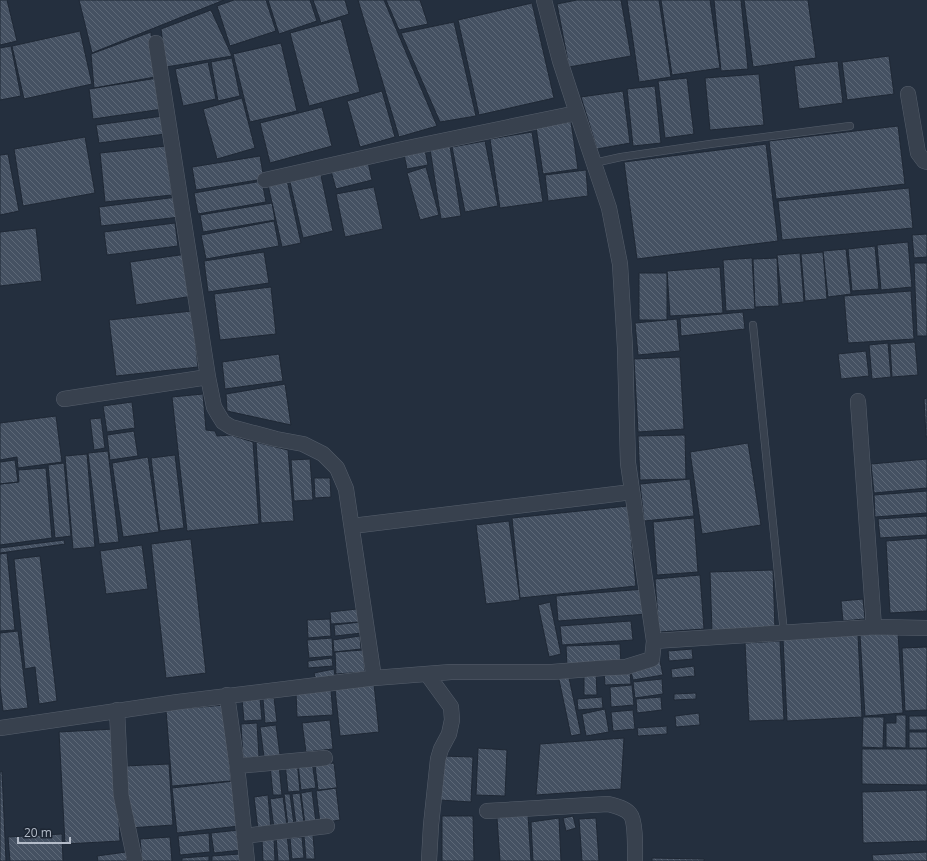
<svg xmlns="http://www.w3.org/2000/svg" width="927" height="861" viewBox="0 0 927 861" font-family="'Open Sans',sans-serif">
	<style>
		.building { fill: url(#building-back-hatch); stroke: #1f2835 }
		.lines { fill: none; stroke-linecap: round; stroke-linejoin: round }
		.service-casing { stroke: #565f6c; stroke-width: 8 }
		.minor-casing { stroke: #565f6c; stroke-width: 16 }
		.service { stroke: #38414e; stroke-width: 7 }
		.minor { stroke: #38414e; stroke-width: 15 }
	</style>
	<defs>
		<pattern id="building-back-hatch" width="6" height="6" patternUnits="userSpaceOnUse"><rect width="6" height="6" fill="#455162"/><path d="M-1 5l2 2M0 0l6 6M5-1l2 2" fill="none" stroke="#5d6877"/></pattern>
	</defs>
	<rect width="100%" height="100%" fill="#242f3e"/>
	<path class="building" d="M0 0H7L17 41 0 45Z
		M79 0H224L92 53Z
		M234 0H266L276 31 230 46 217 6Z
		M268 0H310L317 21 279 34Z
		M313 0H345L349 14 321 23Z
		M358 0H384L437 126 399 137Z
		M386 0H420L428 24 399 30Z
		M577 0H621L631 56 569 67 557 4Z
		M627 0H659L671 77 639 82Z
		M661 0H710L720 68 672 75Z
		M714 0H741L748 69 721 71Z
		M744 0H808L816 58 753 67Z
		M532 3 554 98 479 115 458 20Z
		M211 10 232 56 166 67 161 29Z
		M341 19 360 92 309 106 290 33Z
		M454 22 476 116 440 122 401 33Z
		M80 31 92 84 24 99 12 46Z
		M151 32 155 77 94 88 91 54Z
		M281 43 297 111 250 122 233 54Z
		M11 46 21 96 0 100V48Z
		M889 56 894 94 847 100 842 62Z
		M232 58 240 96 218 101 211 62Z
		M838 61 843 103 799 109 794 66Z
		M208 62 216 99 183 106 175 69Z
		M759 74 764 125 710 130 705 78Z
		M158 78 163 109 93 119 89 89Z
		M687 78 694 134 665 138 658 81Z
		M655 86 661 143 633 146 627 89Z
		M382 91 395 137 360 147 347 101Z
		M623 91 630 143 597 149 581 97Z
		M242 98 255 148 217 159 203 109Z
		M322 107 332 146 270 163 260 123Z
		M163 116 165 134 99 143 96 125Z
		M571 122 578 169 543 174 536 127Z
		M898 126 905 184 776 199 769 141Z
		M532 132 543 202 500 208 490 139Z
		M85 137 95 193 23 206 14 149Z
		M485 141 498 206 465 212 452 147Z
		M766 144 778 241 637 259 624 162Z
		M166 146 172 195 105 202 100 153Z
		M450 146 461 216 441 219 430 149Z
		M425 150 428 165 407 169 404 154Z
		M8 154 19 211 0 215V155Z
		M260 156 264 179 196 190 192 167Z
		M368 162 372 180 336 189 331 171Z
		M426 167 439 215 420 220 407 173Z
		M586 170 588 196 548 201 545 175Z
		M320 171 333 231 303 238 289 178Z
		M287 180 301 243 282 247 268 185Z
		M262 181 266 202 198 214 194 193Z
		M374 187 383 229 345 237 336 194Z
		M909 188 913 228 782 240 778 201Z
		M177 197 180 217 101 226 99 207Z
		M272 203 275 220 203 232 200 215Z
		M274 221 279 246 206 259 201 235Z
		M175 223 178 246 107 255 104 232Z
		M36 228 42 281 0 286V232Z
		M927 234V257L914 258 912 235Z
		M908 242 912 287 881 290 877 245Z
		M875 246 879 289 852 291 848 249Z
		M846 249 851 294 828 297 823 251Z
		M264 252 269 283 208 292 204 261Z
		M823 252 827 299 805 301 801 254Z
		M800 253 804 302 782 304 777 255Z
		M187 254 193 296 136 305 130 262Z
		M752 258 755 309 726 311 723 260Z
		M777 258 779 306 755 307 753 259Z
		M914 263H927V336H917Z
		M720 267 723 313 670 316 667 271Z
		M639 273H667V320H639Z
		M271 287 276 334 220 340 214 294Z
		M911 291 914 339 848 343 844 296Z
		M192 311 198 367 116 376 109 320Z
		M743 312 745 329 681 336 680 318Z
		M677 319 680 351 638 355 635 323Z
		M915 342 918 375 892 377 890 344Z
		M888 343 891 377 872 379 869 345Z
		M866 351 869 376 841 379 838 354Z
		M279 354 283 381 225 389 222 362Z
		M680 357 684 429 638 432 634 359Z
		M285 384 291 425 227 411 226 394Z
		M203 394 206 430 215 431 217 436 231 435 253 442 259 524 187 531 172 397Z
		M927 398V437H926L924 399Z
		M132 402 135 428 107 432 103 406Z
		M56 416 62 462 18 468 17 457 0 460V423Z
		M101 418 105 448 94 450 90 419Z
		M134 431 138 456 110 460 107 435Z
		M685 435 686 479 640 480 638 436Z
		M256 442 288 450 294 521 261 523Z
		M748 443 761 525 702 534 690 452Z
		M108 451 119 542 99 544 88 453Z
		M87 454 95 547 73 549 65 456Z
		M175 455 184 528 160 531 151 458Z
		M148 457 159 532 123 537 112 463Z
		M310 459 313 500 294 501 291 460Z
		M927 459V488L874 493 871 464Z
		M15 460 18 482 0 484V462Z
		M64 463 71 536 55 538 48 465Z
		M46 468 52 538 0 545V484L19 482 18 470Z
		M314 478H330L331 497 315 498Z
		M690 479 694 516 644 521 640 484Z
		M927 491V513L875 517 874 495Z
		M628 506 636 586 520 598 512 518Z
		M927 516V535L880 538 878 519Z
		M694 518 698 572 657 575 653 522Z
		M509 521 520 600 486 604 476 525Z
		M927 538V611L890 613 886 541Z
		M191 539 206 673 166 678 151 544Z
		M64 540 65 544 0 553V548Z
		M142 545 148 589 106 594 100 551Z
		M7 553 15 630 0 631V554Z
		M40 556 57 701 39 704 35 667 25 669 14 559Z
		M773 570 775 630 712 632 710 572Z
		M700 575 704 629 659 632 655 579Z
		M645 589 647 614 558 621 556 596Z
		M863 599 865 619 843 621 841 601Z
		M550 602 561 654 549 657 538 605Z
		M357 609 359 622 331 624 330 612Z
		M330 619 331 636 308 638 307 620Z
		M631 621 633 640 562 645 560 626Z
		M361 622 362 633 335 636 334 625Z
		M18 631 28 708 3 711 0 687V633Z
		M898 633 903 713 865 716 860 635Z
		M858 635 862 717 787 721 783 639Z
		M360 636 361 649 334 652 333 640Z
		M332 638 333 656 309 658 307 640Z
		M780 641 784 720 749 721 745 643Z
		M620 644 621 665 567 667 566 646Z
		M927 647V710L905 711 902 648Z
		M692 649 693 659 669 661 668 651Z
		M363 650 365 672 336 674 335 652Z
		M332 658 333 666 308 668V661Z
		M660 661 663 675 633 680 630 667Z
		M694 666 695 676 672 678 671 669Z
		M334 669 335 676 316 680 314 673Z
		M596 671 597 695H584V672Z
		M630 671 631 684 605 685 604 672Z
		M568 673 581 734 571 736 558 675Z
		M662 679 663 694 635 698 633 682Z
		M374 684 379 732 340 736 335 689Z
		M632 685 634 705 611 707 610 687Z
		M331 690 333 715 297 717 296 692Z
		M696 693V699L674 700V694Z
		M602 697 603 708 578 710 577 699Z
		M661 697 662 710 637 713 636 699Z
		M260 698 262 720 244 721 242 699Z
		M274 698 277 722 265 723 263 699Z
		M224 705 231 781 172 786 166 710Z
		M605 709 609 732 586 736 582 714Z
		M633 710 635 729 613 731 611 712Z
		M699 713 700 725 676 727 675 716Z
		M896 715H906V748L886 747V723H896Z
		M909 716H927V730H909Z
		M863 717H884L883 748 862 747Z
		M330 720 333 749 306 752 302 723Z
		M257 723 259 757 243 758 241 724Z
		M276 725 280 755 264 757 260 727Z
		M667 726V734L638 736 637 728Z
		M114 729 120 841 65 844 59 732Z
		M909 732H927V748H909Z
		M624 738 621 789 536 795 540 744Z
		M478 748 507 750 505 796 476 795Z
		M862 749H927V785L862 784Z
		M442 756 473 757 471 802 440 800Z
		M297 761 300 791 288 792 285 763Z
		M312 762 316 788 301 790 298 764Z
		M334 763 337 788 318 790 315 765Z
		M169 764 173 825 129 828 125 766Z
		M270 765H279L282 795H273Z
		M2 771 6 861H0V772Z
		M234 781 239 826 177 833 172 788Z
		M336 788 340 820 320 823 316 791Z
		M927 790V841L863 843 862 792Z
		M312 791 316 823 305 824 301 793Z
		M300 793 304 823 296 824 292 794Z
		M284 794H290L294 825 288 826Z
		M268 795 271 829 258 830 254 797Z
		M283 797 287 826 274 828 270 799Z
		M528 815 531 861H500L497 818Z
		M442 816H473L474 861H442Z
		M573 816 576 828 566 831 563 818Z
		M559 818 561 861H533L531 822Z
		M596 818 599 861H582L579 819Z
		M239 830 242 850 214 853 211 833Z
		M209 833 210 852 180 855 178 836Z
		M62 834 63 861H10L8 837Z
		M287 835 290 861H278L276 837Z
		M313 835 315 859H306L304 836Z
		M170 837 172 861H142L140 839Z
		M302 837 304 858 292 859 290 838Z
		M274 838 275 861H263L262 839Z
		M126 852 127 861H98L97 856Z
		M927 852V861H873L872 855Z
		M240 854V861H212V856Z
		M209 856V861H182V858Z
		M652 858 704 859V861H652Z"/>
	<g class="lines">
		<defs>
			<path id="service" d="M594 163 621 157 710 144 850 126
				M753 325 784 633"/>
			<path id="minor" d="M544 0 560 61 577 113 609 208 620 264 625 348 628 463 654 641 874 627 927 628
				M156 43 208 377 214 407 218 414 223 422 231 427 276 439 303 444 323 454 337 468 346 489 374 678
				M908 94 918 153 924 161 927 162
				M265 180 403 149 577 113
				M64 399 208 377
				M858 401 874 627
				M352 526 632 492
				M427 674 451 707 452 720 449 734 441 749 438 759 431 825 429 861
				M227 695 237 766 247 861
				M117 710 121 795 135 861
				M0 728 178 702 374 678 451 672H552L603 668 626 667 652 659 654 641
				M237 766 325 758
				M487 811 608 804C616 806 625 808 630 814 636 821 635 851 635 861
				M244 836 327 826"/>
		</defs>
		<use href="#service" class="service-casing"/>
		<use href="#minor" class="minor-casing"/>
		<use href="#service" class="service"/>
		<use href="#minor" class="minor"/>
	</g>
	<path d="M18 837v6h52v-6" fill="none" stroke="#b4bcc9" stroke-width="2"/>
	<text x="24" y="837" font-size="12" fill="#b4bcc9" stroke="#1d2633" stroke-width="3" paint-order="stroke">20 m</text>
</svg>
